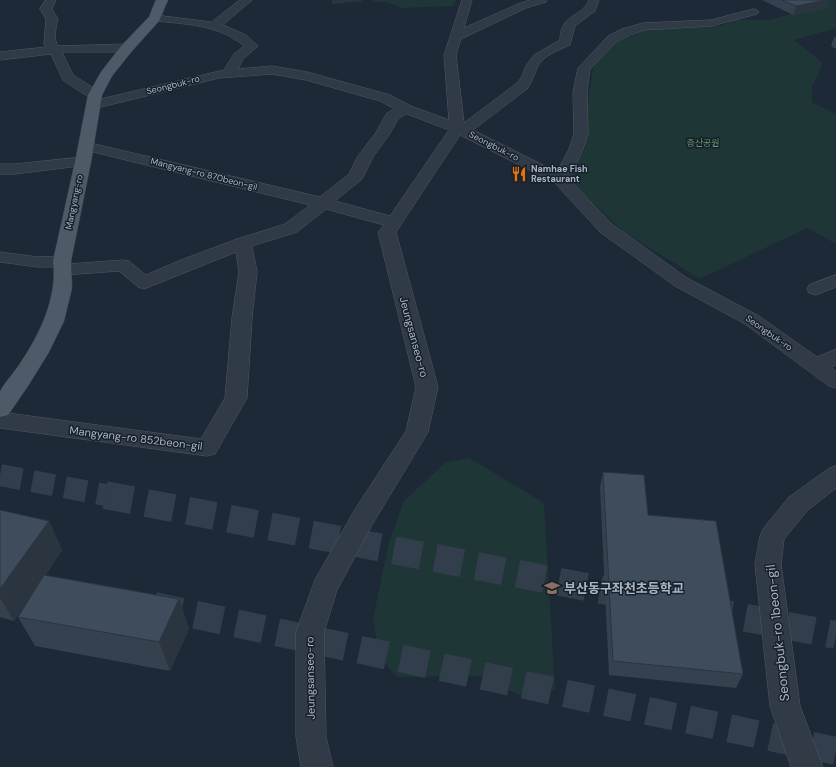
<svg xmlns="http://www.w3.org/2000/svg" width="836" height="767" viewBox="0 0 836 767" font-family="'DM Sans','Noto Sans KR',sans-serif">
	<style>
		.green { fill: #1f3637 }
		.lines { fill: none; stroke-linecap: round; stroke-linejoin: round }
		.highway-tunnel-far1 { stroke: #323e4b; stroke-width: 22; stroke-dasharray: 22 11; stroke-linecap: butt }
		.highway-tunnel { stroke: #323e4b; stroke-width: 28; stroke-dasharray: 28 14; stroke-linecap: butt }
		.minor-casing { stroke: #4e5965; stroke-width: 1 }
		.major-casing { stroke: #3a4450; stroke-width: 1 }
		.minor { fill: #313b47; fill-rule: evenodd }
		.major { fill: #4e5a67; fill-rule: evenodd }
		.wall { fill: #35414e }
		.shaded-wall { fill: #2b3540 }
		.building { fill: #3e4c5b; stroke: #2b3540 }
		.labels { text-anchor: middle; stroke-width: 3; stroke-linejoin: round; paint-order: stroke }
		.far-street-label { font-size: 9px; fill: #aab6c4; stroke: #17202b }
		.far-park-label { font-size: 9px; fill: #61956a; stroke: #17202b }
		.far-poi-label { font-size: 9px; font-weight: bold; fill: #aab6c4; stroke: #17202b; text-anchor: start }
		.street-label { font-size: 11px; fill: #aab6c4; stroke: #17202b }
		.near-poi-label { font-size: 13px; font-weight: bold; fill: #aab6c4; stroke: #17202b; text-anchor: start }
		.near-street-label { font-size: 13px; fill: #aab6c4; stroke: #17202b }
	</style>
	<rect width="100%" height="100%" fill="#1d2936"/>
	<path class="green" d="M372 0H456L453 6 402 8 387 2H373Z
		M817 0H836V28L794 40 823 63 812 87V102L836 114V244L807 228 700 279 624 232 567 178 584 149 589 95 594 64 615 43 642 31 722 25 736 20H769L817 7Z
		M469 458 544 503 555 690 519 695 483 676 397 677 379 656 373 619 389 542 404 501 445 463Z"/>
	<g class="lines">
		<path class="highway-tunnel-far1" d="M0 475 111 496"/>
		<path class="highway-tunnel" d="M105 495 634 596
			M154 606 836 751
			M704 610 836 635"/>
		<defs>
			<path id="minor" d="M46 0H56L52 9 58 19C56 27 53 39 58 46L127 44 131 45 133 48 131 51 127 52H62L73 75 100 92 102 95 100 98H90L63 80 51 54 0 60V52L46 47 44 44 46 19 40 9Z
				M240 0H252L223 25 246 35 258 46 243 59 238 69 272 66 307 72 390 95 411 106 449 120 444 55 462 0H472L464 28 518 4 530 0H547L546 2 526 8 461 39 456 55 464 123 517 83 521 78 526 66 534 55 560 40C560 13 582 18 589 0H599L595 11 575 26 570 45C559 50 544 55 538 66 534 74 533 81 527 89L473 130 557 172 569 149 574 134 573 92 578 68 608 36 622 29 643 23 711 20 753 9 757 10 759 12 757 14 711 26 644 30 630 35 616 42 590 69 587 92 588 134 583 149 569 179 612 224 687 278 759 316 817 357 836 349V365L831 367 836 371V388L829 386 745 324 675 286 600 232 555 183 460 135 396 232 438 387 428 432 372 525 337 590 324 632 326 737 333 767H301L296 737V632L315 580 354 511 406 431 416 387 378 232 384 225 326 209 297 232 252 246 257 272 252 318 247 398 215 454 207 456 0 428V412L201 439 225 398 232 318 239 272 236 252 144 289 138 287 119 271 64 275 58 274 55 270 57 267H38L0 262V252L38 257 62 256 68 257 71 261 69 264 123 260 129 261 146 275 181 260 237 239 285 224 310 205 81 149 79 146 81 143 86 142 320 197 349 174 358 156 375 134 387 113 395 109 380 101 306 80 272 74 219 78 93 109 88 108 86 105 88 102 224 70 234 54 244 46C219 25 186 24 155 21L151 20 149 18 151 16 155 15 211 22ZM407 114 449 130 390 216 335 201 362 179 373 157 389 135 398 119Z
				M83 157 88 159 91 162 88 165 15 174H0V164H15Z
				M836 275V287L816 295 809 293 807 289 809 285Z
				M836 466V488L807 511 784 539 781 564 800 706 823 767H791L770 706 755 564 760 536 763 529 789 497 828 469Z"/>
			<path id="major" d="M156 0H168L159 21 132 51 112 76 102 95 91 162 71 261 72 288 64 321 49 352 28 386 8 415 0 417C0 410 0 399 0 392 2 386 17 369 21 362 40 334 58 296 53 261L75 162 88 95 101 72 122 45 149 17Z"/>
		</defs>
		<use href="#minor" class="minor-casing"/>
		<use href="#major" class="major-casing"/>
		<use href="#minor" class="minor"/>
		<use href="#major" class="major"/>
	</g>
	<path class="wall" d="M762 0H828L826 8 793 15Z
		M834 37H836V49L831 46Z
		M603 472 648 515 743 674 736 688 609 675 600 487Z
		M0 510 49 521 62 550 45 576 179 599 189 629 170 671 35 646 18 617 34 591 14 621 0 617Z"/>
	<path class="shaded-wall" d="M332 0H362V1L332 4Z
		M826 0H828L826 8 793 15 796 6Z
		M49 521 62 550 14 621 0 598V589Z
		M179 599 189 629 170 671 159 642Z"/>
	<path class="building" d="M782 0H826L796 6Z
		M603 472 644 475 648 515 716 521 743 674 613 661Z
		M0 510 49 521 0 589Z
		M44 575 179 599 159 642 18 617Z"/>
	<defs>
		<symbol id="restaurant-bare" viewBox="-9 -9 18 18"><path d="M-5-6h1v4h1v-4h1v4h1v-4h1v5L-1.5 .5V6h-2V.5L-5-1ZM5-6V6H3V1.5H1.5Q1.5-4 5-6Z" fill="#e8710a" stroke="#17202b" stroke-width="2.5" paint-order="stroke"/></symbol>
		<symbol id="school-bare" viewBox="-9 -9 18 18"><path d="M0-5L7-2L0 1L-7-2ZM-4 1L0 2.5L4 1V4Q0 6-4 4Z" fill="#8d6e63" stroke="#17202b" stroke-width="2.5" paint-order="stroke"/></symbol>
	</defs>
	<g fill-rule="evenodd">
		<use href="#restaurant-bare" x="508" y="163" width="22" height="22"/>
		<use href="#school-bare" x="541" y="577" width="22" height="22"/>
	</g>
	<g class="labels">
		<g class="far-street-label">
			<text transform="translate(173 85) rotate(-14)" y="3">Seongbuk-ro</text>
			<text transform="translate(494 146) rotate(27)" y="3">Seongbuk-ro</text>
			<text transform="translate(204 174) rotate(14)" y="3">Mangyang-ro 870beon-gil</text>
			<text transform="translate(74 202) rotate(-78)" y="3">Mangyang-ro</text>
			<text transform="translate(769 333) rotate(35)" y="3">Seongbuk-ro</text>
		</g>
		<g class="far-park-label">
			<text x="703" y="146">증산공원</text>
		</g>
		<g class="far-poi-label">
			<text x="531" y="172">Namhae Fish<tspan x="531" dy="10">Restaurant</tspan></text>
		</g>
		<g class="street-label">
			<text transform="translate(414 337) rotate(75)" y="4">Jeungsanseo-ro</text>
			<text transform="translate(136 438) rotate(7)" y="4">Mangyang-ro 852beon-gil</text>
			<text transform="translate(310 678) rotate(-91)" y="4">Jeungsanseo-ro</text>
		</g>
		<g class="near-poi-label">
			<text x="564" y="593">부산동구좌천초등학교</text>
		</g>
		<g class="near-street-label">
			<text transform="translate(777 633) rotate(-96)" y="5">Seongbuk-ro 1beon-gil</text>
		</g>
	</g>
</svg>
